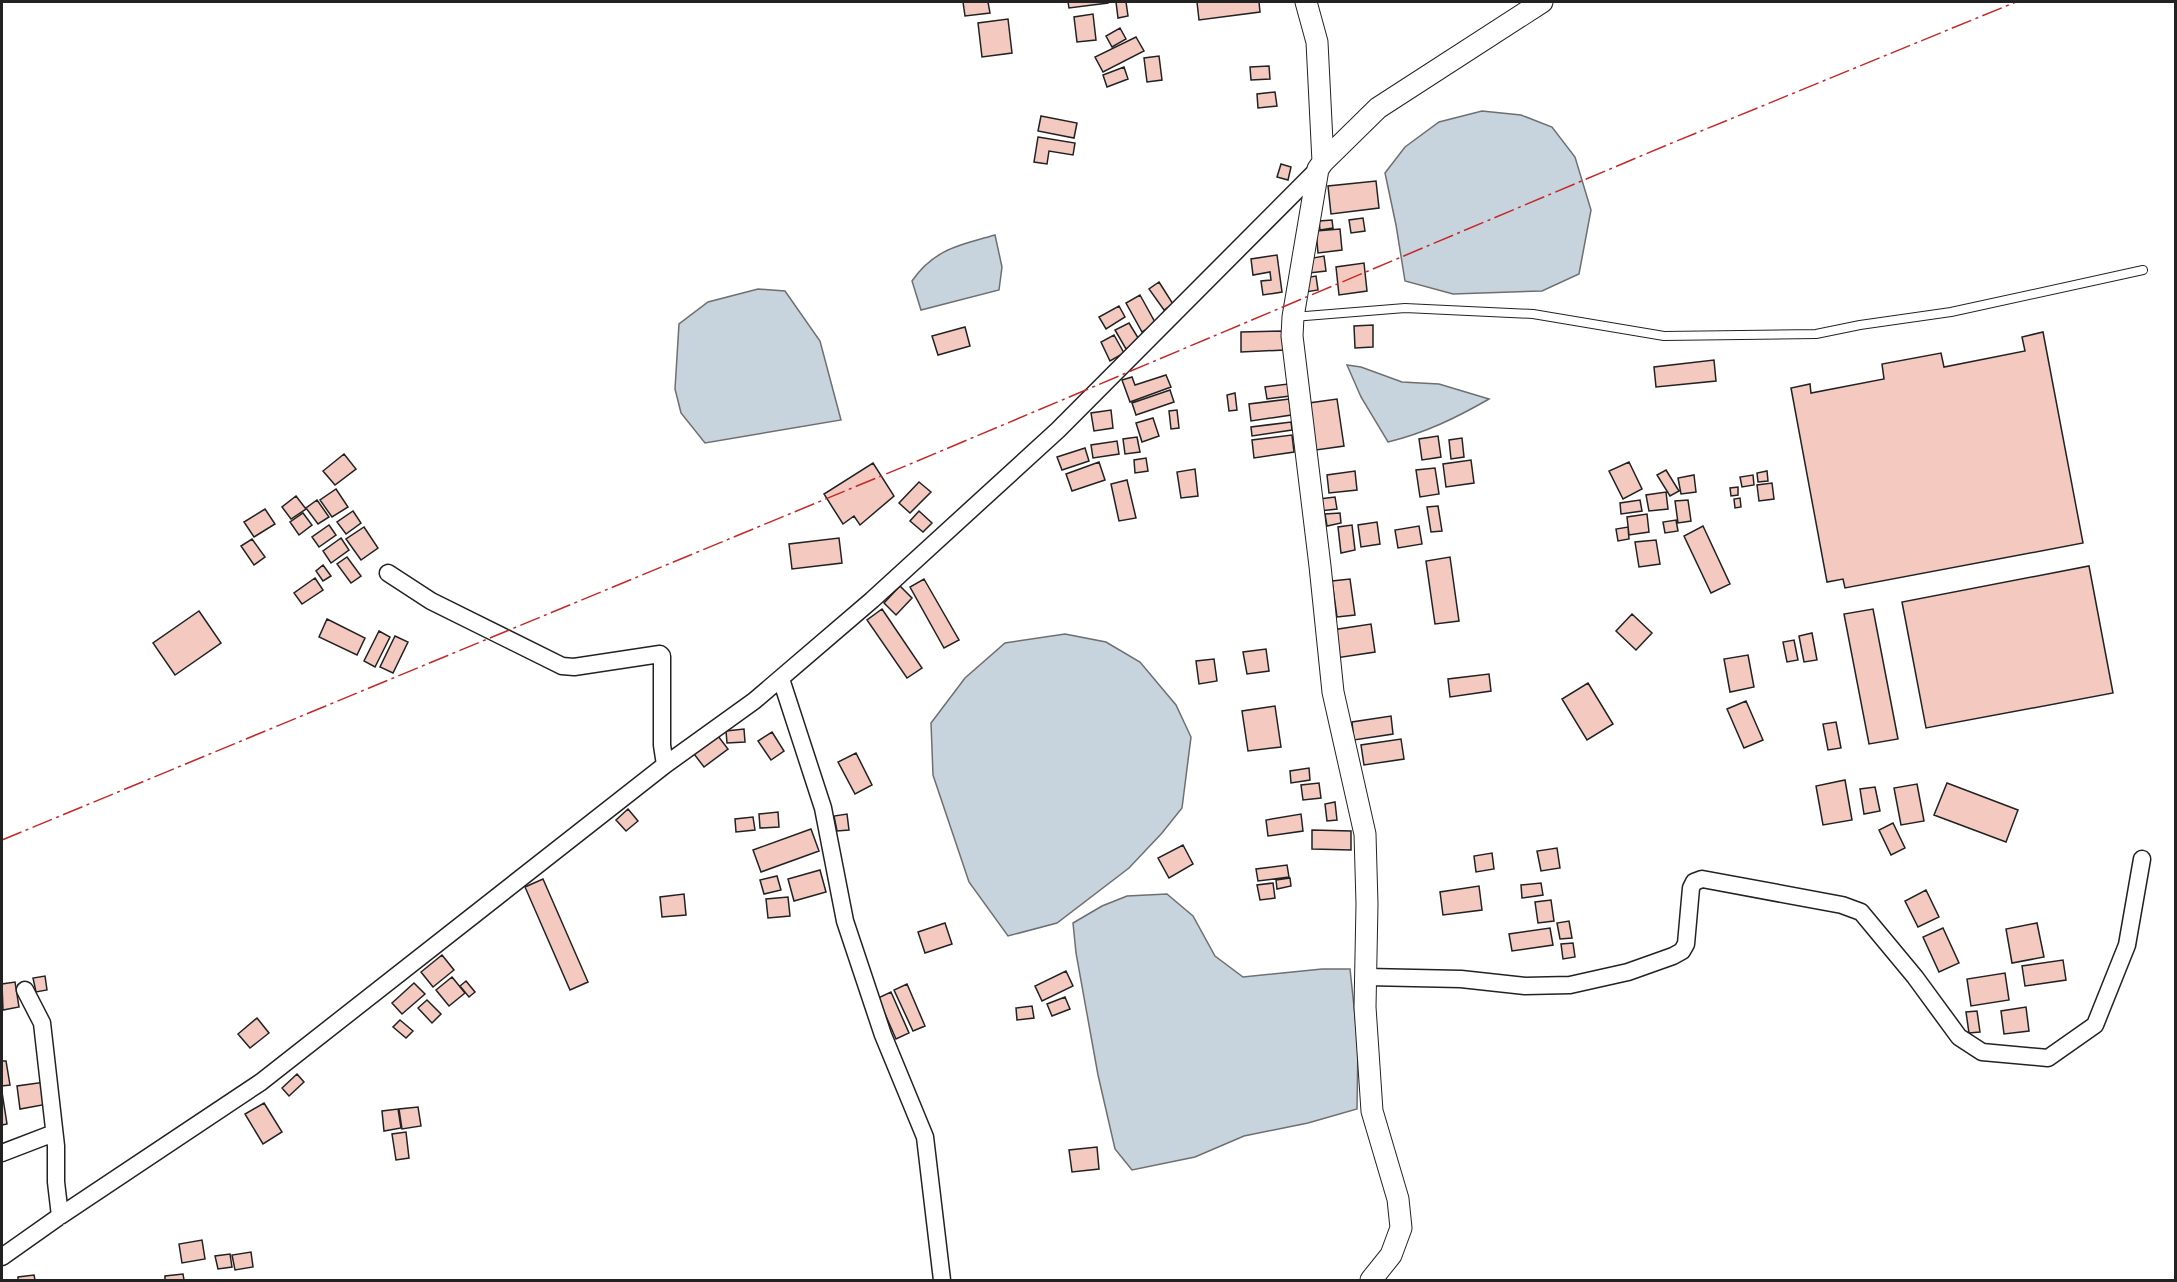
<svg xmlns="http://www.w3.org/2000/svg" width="2177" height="1282" viewBox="0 0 2177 1282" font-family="'Fira Sans',sans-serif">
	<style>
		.water { fill: #c7d3dd; stroke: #6f6f6f; stroke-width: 1.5 }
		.building { fill: #f3c9c0; stroke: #222; stroke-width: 1.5 }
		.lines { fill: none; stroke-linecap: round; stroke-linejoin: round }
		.service-casing { stroke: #222; stroke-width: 10 }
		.minor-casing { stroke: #222; stroke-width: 19 }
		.tertiary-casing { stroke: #222; stroke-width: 23 }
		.service { stroke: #fff; stroke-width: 8 }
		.minor { stroke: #fff; stroke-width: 16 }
		.tertiary { stroke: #fff; stroke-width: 21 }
		.power { stroke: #c62828; stroke-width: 1.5; stroke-dasharray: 21 4.5 3 4.5; stroke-linecap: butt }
	</style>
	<rect width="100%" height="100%" fill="#fff"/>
	<path class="water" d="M1482 111 1521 115 1552 127 1575 157 1591 210 1579 274 1542 291 1453 294 1405 281 1396 225 1385 173 1405 147 1439 122Z
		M995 235 1002 267 999 290 921 310 912 281C934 249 960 245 995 235Z
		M758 289 785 291 820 341 841 420 705 443 681 413 675 389 679 324 708 302Z
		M1347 365 1361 367 1402 382 1439 384 1489 399C1456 418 1425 433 1388 442L1361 397Z
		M1065 634 1106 642 1140 662 1176 705 1191 737 1182 808 1162 833 1129 868 1057 923 1008 936 969 882 933 775 931 723 965 678 1005 643Z
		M1167 894 1193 916 1215 956 1243 977 1322 969H1350L1358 1044 1357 1109 1308 1123 1244 1136 1195 1157 1132 1170 1115 1149 1098 1075 1076 953 1073 923 1102 906 1127 896Z"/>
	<path class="building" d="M963 2H988L990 13 965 16Z
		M1068 2H1108V3L1069 8Z
		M1116 2H1126L1128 16 1118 18Z
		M1197 2H1259L1260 12 1199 20Z
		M1093 14 1096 40 1077 42 1074 17Z
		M1008 19 1012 53 982 57 978 23Z
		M1120 28 1126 39 1112 47 1106 36Z
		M1136 37 1144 51 1103 72 1095 57Z
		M1159 56 1162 80 1147 82 1144 58Z
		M1269 66 1270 79 1251 80 1250 67Z
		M1124 67 1128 79 1107 87 1103 75Z
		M1275 92 1277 106 1258 108 1257 94Z
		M1041 116 1077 123 1074 138 1038 131Z
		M1038 137 1075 143 1073 155 1049 151 1047 164 1034 162Z
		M1281 164 1291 167 1288 180 1277 177Z
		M1376 181 1379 208 1331 214 1328 186Z
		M1363 218 1365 231 1351 233 1349 220Z
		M1332 220 1333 228 1320 230 1319 221Z
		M1340 229 1342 250 1318 253 1316 231Z
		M1277 255 1282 292 1263 295 1261 281 1271 280 1270 272 1253 275 1251 259Z
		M1324 256 1326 271 1309 273 1307 259Z
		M1364 263 1367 291 1339 295 1336 267Z
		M1316 276 1318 290 1306 292 1304 278Z
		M1159 282 1173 304 1164 310 1149 289Z
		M1140 295 1156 324 1142 332 1126 303Z
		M1119 306 1125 317 1106 329 1099 317Z
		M1129 323 1140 341 1126 349 1115 330Z
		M1373 325V347L1355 348 1354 326Z
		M965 327 970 346 938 355 932 336Z
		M1284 331 1285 350 1241 352V332Z
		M2043 332 2083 543 1845 588 1843 579 1827 582 1791 388 1810 384 1811 393 1884 379 1882 364 1941 353 1944 367 2025 351 2022 337Z
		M1114 335 1124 353 1110 361 1101 342Z
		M1714 360 1716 381 1656 387 1654 367Z
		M1166 375 1171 387 1130 402 1122 380 1132 377 1135 385Z
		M1288 384 1290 396 1267 399 1265 387Z
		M1170 390 1174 402 1136 415 1132 403Z
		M1235 393 1237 410 1229 411 1227 395Z
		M1289 399 1291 415 1251 421 1249 404Z
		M1337 399 1344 446 1316 450 1309 403Z
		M1111 410 1113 428 1094 431 1091 413Z
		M1177 410 1179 428 1171 429 1169 411Z
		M1153 418 1159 436 1142 442 1136 423Z
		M1291 422 1292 430 1252 436 1251 427Z
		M1292 435 1294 452 1254 458 1252 440Z
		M1438 436 1441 457 1422 460 1419 439Z
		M1137 437 1140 452 1125 454 1123 439Z
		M1462 438 1464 457 1451 459 1449 440Z
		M1117 441 1119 454 1093 458 1091 445Z
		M1085 448 1089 461 1062 470 1057 457Z
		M344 454 356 469 335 485 323 471Z
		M1146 458 1148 471 1135 473 1134 460Z
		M1471 460 1474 483 1446 487 1443 464Z
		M1099 462 1105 480 1072 491 1066 474Z
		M1629 462 1642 489 1623 499 1609 471Z
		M873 463 894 496 860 525 854 516 843 524 824 494Z
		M1435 468 1439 494 1420 497 1416 470Z
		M1195 469 1198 496 1181 498 1177 472Z
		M1666 470 1679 491 1670 496 1657 475Z
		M1355 471 1357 490 1329 493 1327 475Z
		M1767 471 1768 481 1758 482 1757 473Z
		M1694 475 1696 492 1681 494 1678 478Z
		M1753 475 1754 485 1742 487 1740 477Z
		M1127 480 1136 518 1119 521 1111 484Z
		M919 482 931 492 910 513 899 503Z
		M1772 483 1774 499 1759 501 1757 485Z
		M1738 487V495L1731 496 1730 488Z
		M336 489 348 507 332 517 320 500Z
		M1666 492 1668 509 1649 511 1646 495Z
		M296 496 306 509 291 519 282 507Z
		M1335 497 1337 509 1320 511 1319 499Z
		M1740 498 1741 507 1735 508 1734 499Z
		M317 500 329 517 318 524 306 508Z
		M1640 500 1642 511 1621 514 1620 503Z
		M1688 500 1691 521 1678 523 1675 501Z
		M1438 506 1442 531 1431 532 1427 507Z
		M265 509 275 524 254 537 244 522Z
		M353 511 361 523 346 534 337 522Z
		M919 511 932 523 923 532 910 521Z
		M303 513 312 525 299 535 290 522Z
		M1340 513 1341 523 1327 526 1325 514Z
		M1647 514 1649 532 1629 535 1627 517Z
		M1676 520 1678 531 1665 533 1663 522Z
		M1377 522 1380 544 1361 547 1358 525Z
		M329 525 336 535 319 547 312 537Z
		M1352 525 1355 550 1341 553 1338 527Z
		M1419 526 1422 544 1398 548 1395 530Z
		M1703 526 1730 584 1711 593 1684 536Z
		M364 527 378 548 361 560 346 539Z
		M1628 527 1629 539 1618 541 1616 529Z
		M341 538 349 550 331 563 323 551Z
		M839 538 842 563 792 569 789 544Z
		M252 539 265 557 254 565 241 546Z
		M1656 540 1660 564 1639 567 1635 542Z
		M347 557 361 576 351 583 337 564Z
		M1450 557 1459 621 1435 624 1426 561Z
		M323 565 331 576 323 581 316 571Z
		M2089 566 2113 693 1926 728 1902 602Z
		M315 578 323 590 302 604 294 593Z
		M924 579 959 640 944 648 910 587Z
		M1350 579 1355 615 1337 617 1332 581Z
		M900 586 912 598 896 615 884 603Z
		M882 609 922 668 907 678 867 620Z
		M1873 609 1898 739 1869 744 1844 614Z
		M199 611 221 643 175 675 153 643Z
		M1632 614 1652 633 1636 650 1616 631Z
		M327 619 365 638 357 655 319 637Z
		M1371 624 1375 652 1336 658 1332 630Z
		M379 631 390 637 375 667 364 661Z
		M1812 633 1817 660 1804 662 1799 636Z
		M395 636 408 642 393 673 380 667Z
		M1794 640 1798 660 1787 662 1783 642Z
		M1266 649 1269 671 1247 674 1243 652Z
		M1748 655 1754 687 1730 692 1724 659Z
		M1214 659 1217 681 1199 684 1196 661Z
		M1489 674 1491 691 1450 697 1448 679Z
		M1588 683 1613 724 1587 740 1562 699Z
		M1746 701 1763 740 1744 748 1727 709Z
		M1275 706 1281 747 1248 751 1242 711Z
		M1391 716 1393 734 1354 740 1352 722Z
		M1836 722 1841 748 1828 750 1823 724Z
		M744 729 745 742 727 743 726 731Z
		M772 732 784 751 771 760 758 741Z
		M718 736 728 749 704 767 694 754Z
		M1401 739 1404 759 1364 765 1361 745Z
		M856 753 872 785 855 794 838 762Z
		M1309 768 1310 780 1291 783 1290 771Z
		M1845 780 1852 820 1823 825 1816 786Z
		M1319 783 1321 798 1303 800 1301 785Z
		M1947 783 2018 810 2006 842 1934 815Z
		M1917 784 1924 821 1901 825 1894 788Z
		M1875 787 1880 811 1864 814 1860 789Z
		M1335 802 1337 820 1327 821 1325 804Z
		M628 809 638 821 626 831 616 820Z
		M778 812 779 827 760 828 759 814Z
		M847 814 849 830 837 831 834 816Z
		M1301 814 1303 831 1268 836 1266 820Z
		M753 817 755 830 736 832 735 819Z
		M1893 823 1905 848 1891 855 1879 830Z
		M811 829 819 851 761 872 753 850Z
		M1312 830 1351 831V850L1312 849Z
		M1183 845 1193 864 1169 878 1158 858Z
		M1557 848 1560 868 1541 871 1537 851Z
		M1492 853 1494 869 1476 872 1474 856Z
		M1287 865 1289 877 1258 881 1256 869Z
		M820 870 826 892 794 901 788 879Z
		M777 876 781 890 764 894 760 880Z
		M1290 878 1291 886 1277 889 1276 880Z
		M543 879 588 982 570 990 525 887Z
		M1273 883 1275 898 1260 900 1257 885Z
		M1541 883 1543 895 1522 898 1521 885Z
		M1479 886 1482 910 1443 915 1440 892Z
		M1926 890 1939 917 1918 927 1905 901Z
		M684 894 686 915 662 917 660 897Z
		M788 897 790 916 768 918 766 899Z
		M1551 900 1554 921 1538 923 1535 902Z
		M1569 921 1572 938 1560 939 1557 923Z
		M945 923 952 944 925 953 918 932Z
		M2037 923 2044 957 2012 963 2006 929Z
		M1550 928 1553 945 1512 951 1509 934Z
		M1943 928 1959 963 1939 972 1923 937Z
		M1573 943 1575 957 1563 959 1561 944Z
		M442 955 454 970 433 987 421 972Z
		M2063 960 2066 980 2025 986 2022 966Z
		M1066 971 1073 986 1042 1001 1035 986Z
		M2005 973 2009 1000 1971 1006 1967 979Z
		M45 976 47 990 36 992 33 978Z
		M452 977 465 993 449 1006 436 990Z
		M466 981 475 992 469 997 460 986Z
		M15 982 19 1007 3 1010 2 984Z
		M414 983 425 994 402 1014 392 1003Z
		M907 984 925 1026 913 1031 894 990Z
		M891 992 909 1033 896 1039 878 998Z
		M1065 997 1070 1009 1052 1016 1047 1004Z
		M427 1000 441 1014 432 1023 418 1008Z
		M1032 1006 1034 1018 1017 1020 1016 1008Z
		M2026 1007 2029 1031 2004 1034 2001 1011Z
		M1977 1011 1980 1032 1969 1033 1966 1012Z
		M257 1018 269 1033 250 1048 238 1034Z
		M400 1020 413 1031 406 1038 393 1027Z
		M2 1061H6L10 1085 2 1086Z
		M297 1074 304 1082 289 1096 282 1088Z
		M45 1082 48 1104 20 1109 17 1086Z
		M2 1092 7 1124 2 1125Z
		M264 1103 282 1132 263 1144 245 1114Z
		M418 1107 421 1126 402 1129 399 1109Z
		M398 1109 401 1128 384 1131 382 1111Z
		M406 1132 409 1158 396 1160 392 1134Z
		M1097 1147 1099 1169 1072 1172 1069 1150Z
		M202 1240 205 1259 182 1263 179 1244Z
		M251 1252 253 1267 235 1270 232 1255Z
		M230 1254 232 1267 218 1269 215 1256Z
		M183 1274 184 1280H165V1276Z
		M34 1275 35 1280H18V1277Z"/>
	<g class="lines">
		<defs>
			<path id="service" d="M1293 317 1405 308 1533 314 1664 336 1816 334 1860 325 1951 312 2143 270"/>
			<path id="minor" d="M388 573 431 601 562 666 574 667 660 654 662 656V745L665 765
				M781 679 823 808 845 921 883 1035 925 1137 942 1280
				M1367 977 1461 979 1525 986 1570 985 1628 972 1673 956 1682 951 1686 944 1691 888 1694 882 1702 879 1842 905 1861 912 1915 977 1959 1037 1982 1052 2048 1058 2095 1025 2127 945 2142 859
				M25 990 42 1023 56 1146V1182L60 1216
				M2 1153 54 1133
				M2 1257 60 1216 261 1082 665 765 754 701 872 600 1058 430 1318 169"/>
			<path id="tertiary" d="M1306 2 1317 42 1323 162
				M1371 1280 1391 1255 1401 1228 1398 1199 1372 1111 1365 1007 1367 904 1365 834 1333 692 1320 566 1292 336 1293 317 1318 169 1323 162 1378 108 1542 2"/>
		</defs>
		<use href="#service" class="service-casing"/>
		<use href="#minor" class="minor-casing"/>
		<use href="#tertiary" class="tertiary-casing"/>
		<use href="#service" class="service"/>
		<use href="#minor" class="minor"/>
		<use href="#tertiary" class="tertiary"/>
		<path class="power" d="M2 840 915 462 1667 145 2016 2"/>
	</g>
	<rect width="2177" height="1282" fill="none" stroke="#222222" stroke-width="6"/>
</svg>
